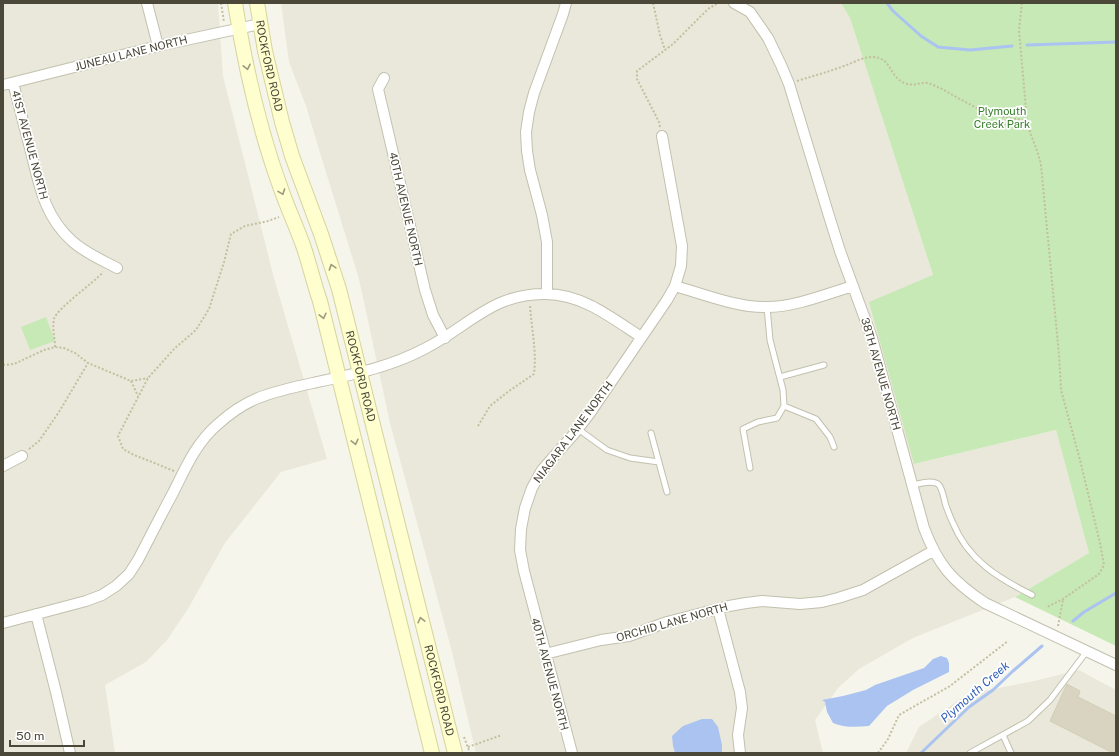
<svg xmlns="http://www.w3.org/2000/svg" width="1119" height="756" viewBox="0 0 1119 756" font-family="'Public Sans',sans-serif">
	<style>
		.residential { fill: #eae8da }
		.green { fill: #c6e9b6 }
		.water { fill: #aac3f1 }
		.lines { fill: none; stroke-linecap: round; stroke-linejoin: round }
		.stream { stroke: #aac3f1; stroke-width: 3 }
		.building { fill: #d8d4c1; stroke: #d2ceb4 }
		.lane-casing { stroke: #c2c0ae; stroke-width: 7 }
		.street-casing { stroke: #c2c0ae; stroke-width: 12 }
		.secondary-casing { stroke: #d5d49c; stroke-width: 16 }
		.path { stroke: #c3bf9f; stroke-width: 2; stroke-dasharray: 2 2; stroke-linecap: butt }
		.lane { stroke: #fff; stroke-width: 5 }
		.street { stroke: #fff; stroke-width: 10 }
		.secondary { stroke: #fefece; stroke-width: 14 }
		.oneway { stroke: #9c9a7c }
		.labels { text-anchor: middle; stroke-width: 3.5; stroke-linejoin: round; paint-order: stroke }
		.street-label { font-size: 11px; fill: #4b4839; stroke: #fff }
		.park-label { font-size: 11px; fill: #377d2b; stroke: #fff }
		.water-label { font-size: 12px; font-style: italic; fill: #315fb8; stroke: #fff }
	</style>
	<rect width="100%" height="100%" fill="#f6f5ec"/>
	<path class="residential" d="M3 3H218L223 76 274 278 327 459 281 472 225 543 189 607 167 640 146 662 105 685 115 753H3Z
		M281 3H841L850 18 933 275 914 464 1056 430 1089 553 1015 597 913 638 859 669 838 688 815 720 823 753H476L452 652 390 423 359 279 321 156 306 106 289 62Z
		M1079 670 1116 690V753H906L919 727 968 694 1034 681Z"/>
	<path class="green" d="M841 3H1116V646L1015 597 1089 553 1056 430 914 464 869 302 933 275 850 18Z
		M46 317 55 341 30 350 21 327Z"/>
	<path class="water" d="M941 656 947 658 949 663V672L913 690 887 706 869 726C857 727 844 728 833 723L827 712 825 702 822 700 843 696 866 690 875 685 924 668 933 659Z
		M702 719H712L718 727 722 745V753H675L673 746 672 736 683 726Z"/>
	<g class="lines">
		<path class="stream" d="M887 3 893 11 921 36 938 47 970 50 1012 46
			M1027 45 1116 42
			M1073 621 1084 612 1116 593
			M921 753 969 707 993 690 1013 671 1042 646"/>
	</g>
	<path class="building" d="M1067 684 1080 691 1078 697 1116 716V753H1113L1050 721Z"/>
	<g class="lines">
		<defs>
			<path id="lane" d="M780 377 824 365
				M784 406 816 419 830 437 834 447
				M578 429 607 450 630 458 659 462
				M651 433 667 492
				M750 468 743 429 758 422 777 418 784 406 783 390 770 340 767 307
				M912 485C919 484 933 479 939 485 943 490 944 500 946 506 948 511 950 517 953 523 968 560 998 578 1032 595
				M1003 735 1011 753
				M970 753 1028 721 1050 700 1087 651"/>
			<path id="street" d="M147 3 158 46
				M734 3 750 12 768 38 781 65 789 84 829 216 840 251 872 338 924 528C938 565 952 581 985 603L1116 665
				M384 78 378 89 425 290 433 315 445 338
				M13 83C19 104 24 126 30 148 39 184 44 216 72 241 85 253 102 260 117 268
				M3 85 158 46 260 24
				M675 286C703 294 738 308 767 307 795 307 826 294 853 286
				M547 294V242L542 215 530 170 527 151 526 132 529 112 534 93 563 14 566 3
				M3 466 22 456
				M718 609 740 692 742 708 738 735 740 753
				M36 614 56 692 70 753
				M3 623 86 601 102 595 116 586 129 574 138 560C150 537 161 515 173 493 185 469 196 443 217 425 229 414 243 404 258 398 276 391 294 387 313 383 351 375 391 367 426 348 469 326 493 293 546 294 582 294 612 318 641 337
				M545 654 601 640 629 636 667 622 729 606 746 603 762 601 800 604 822 602 838 598 863 590 933 551
				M572 753 524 571 520 550 521 529 525 508 532 488 542 470 556 454 574 434 590 413 667 300 675 286 681 266 682 246 662 136"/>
			<g id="secondary">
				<path d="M235 3C245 66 259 129 281 189 288 209 297 228 304 248 310 266 314 284 320 301L432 753"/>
				<path id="s1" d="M257 3 265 51 282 122 292 156 321 234 339 289 455 753"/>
			</g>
		</defs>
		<use href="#lane" class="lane-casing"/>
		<use href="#street" class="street-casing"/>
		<use href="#secondary" class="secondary-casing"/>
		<path class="path" d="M221 3 224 22
			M653 3 660 35 665 50
			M1022 3 1019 30 1027 120C1030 136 1038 150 1041 165L1059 355 1061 390 1080 460 1100 543 1104 565 1099 574 1063 599 1047 607
			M797 81C813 76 828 72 844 66 853 63 862 57 873 57 892 58 888 75 904 83 914 87 919 82 928 83 932 84 937 87 942 89 954 96 967 103 979 109 994 116 1010 119 1027 120
			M660 127 659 122 637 79V71L673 44 708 9 718 3
			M55 347C55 338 52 329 54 319 57 308 94 283 103 272
			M3 365 14 364 44 350 55 347 64 348 75 353 88 363 131 381 148 378
			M131 381 138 396
			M478 426 490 406 509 391 534 374C537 350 531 327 530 304
			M29 449 39 441 59 412 88 363
			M174 471 152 462 134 455 123 449 118 436 148 378 175 348 196 330 209 309 224 262 231 234 245 226 268 221 279 217
			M1058 626 1063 600
			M464 737 470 753
			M468 747 502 735
			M878 753 888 739 899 715 950 686 1008 641"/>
		<use href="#lane" class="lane"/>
		<use href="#street" class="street"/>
		<use href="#secondary" class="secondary"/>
	</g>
	<defs><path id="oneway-chevron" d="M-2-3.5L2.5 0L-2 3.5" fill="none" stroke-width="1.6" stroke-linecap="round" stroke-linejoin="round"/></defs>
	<g class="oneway">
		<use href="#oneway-chevron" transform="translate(247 67) rotate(78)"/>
		<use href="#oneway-chevron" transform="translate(282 192) rotate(70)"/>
		<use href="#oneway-chevron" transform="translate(332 267) rotate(-108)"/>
		<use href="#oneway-chevron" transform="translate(323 316) rotate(76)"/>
		<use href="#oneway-chevron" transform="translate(355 442) rotate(76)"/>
		<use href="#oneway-chevron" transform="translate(421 620) rotate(-104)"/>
	</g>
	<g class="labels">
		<g class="street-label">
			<text transform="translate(131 53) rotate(-14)" y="4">JUNEAU LANE NORTH</text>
			<text dy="4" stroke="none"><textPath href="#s1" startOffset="64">ROCKFORD ROAD</textPath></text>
			<text transform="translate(30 145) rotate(75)" y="4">41ST AVENUE NORTH</text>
			<text transform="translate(406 209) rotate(77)" y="4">40TH AVENUE NORTH</text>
			<text transform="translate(881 374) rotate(74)" y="4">38TH AVENUE NORTH</text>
			<text dy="4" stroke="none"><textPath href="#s1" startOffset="388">ROCKFORD ROAD</textPath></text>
			<text transform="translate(573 432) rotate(-53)" y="4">NIAGARA LANE NORTH</text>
			<text transform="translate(672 622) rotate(-16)" y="4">ORCHID LANE NORTH</text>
			<text transform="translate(550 674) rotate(75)" y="4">40TH AVENUE NORTH</text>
			<text dy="4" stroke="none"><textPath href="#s1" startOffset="712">ROCKFORD ROAD</textPath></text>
		</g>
		<g class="park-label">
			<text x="1002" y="115">Plymouth<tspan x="1002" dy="13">Creek Park</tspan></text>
		</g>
		<g class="water-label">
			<text transform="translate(975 692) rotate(-41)" y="4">Plymouth Creek</text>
		</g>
	</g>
	<rect width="1119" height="756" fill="none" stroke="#4b4839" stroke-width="8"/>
	<path d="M10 740v6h74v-6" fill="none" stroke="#4b4839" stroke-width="2"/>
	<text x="16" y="740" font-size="12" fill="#4b4839" stroke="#ffffff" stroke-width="3" paint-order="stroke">50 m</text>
</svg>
